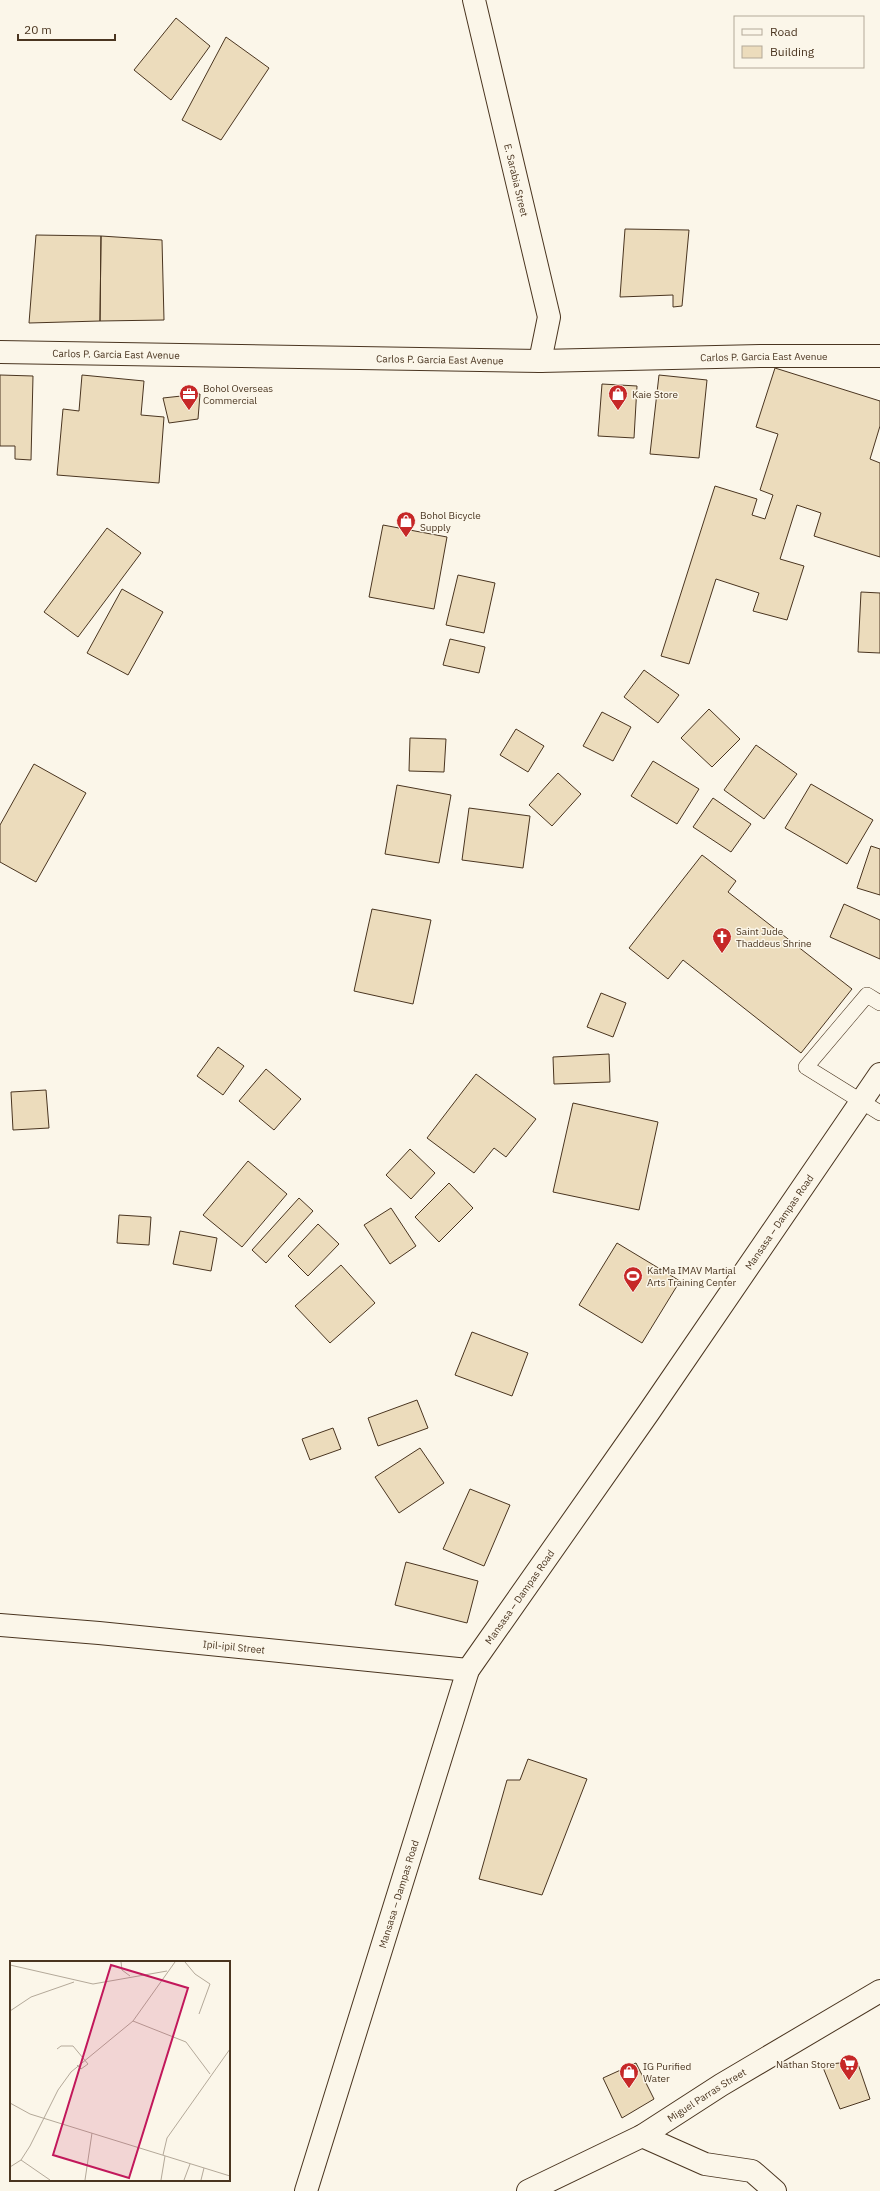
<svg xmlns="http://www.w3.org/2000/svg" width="880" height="2191" viewBox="0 0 880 2191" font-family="'IBM Plex Sans',sans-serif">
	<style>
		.building { fill: #ecdcbc; stroke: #4a3520 }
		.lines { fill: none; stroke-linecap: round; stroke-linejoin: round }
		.lane-casing { stroke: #4a3520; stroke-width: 16 }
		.street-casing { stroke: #4a3520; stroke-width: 24 }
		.secondary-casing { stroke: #4a3520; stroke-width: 24 }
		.lane { stroke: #fbf6e9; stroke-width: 15 }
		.street { stroke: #fbf6e9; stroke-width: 22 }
		.secondary { stroke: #fbf6e9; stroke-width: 22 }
		.labels { text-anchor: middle; stroke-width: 3; stroke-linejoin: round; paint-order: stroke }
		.street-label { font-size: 10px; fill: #4a3520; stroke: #fbf6e9 }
		.poi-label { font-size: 10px; fill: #4a3520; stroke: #fbf6e9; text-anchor: start }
		.inset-road { fill: none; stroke: #b4a999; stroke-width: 1 }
		.view { fill: #c2185b; fill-opacity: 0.15; stroke: #c2185b; stroke-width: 2 }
		.inset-edge { fill: none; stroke: #4a3520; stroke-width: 2 }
	</style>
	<rect width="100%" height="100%" fill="#fbf6e9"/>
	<path class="building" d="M176 18 210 46 171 100 134 70Z
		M226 37 269 68 221 140 182 120Z
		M625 229 689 230 682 306 673 307V295L620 297Z
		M36 235 101 236 100 321 29 323Z
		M101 236 162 240 164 320 100 321Z
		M775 368 880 401V426L870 459 880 463V557L814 536 821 513 797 505 780 559 804 566 787 620 753 611 759 593 716 579 689 664 661 656 715 486 757 499 752 515 765 519 773 495 760 490 778 434 756 427Z
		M0 375 33 376 31 460 15 459V446H0Z
		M82 375 144 381 141 415 164 417 159 483 57 475 63 409 79 411Z
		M659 375 707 380 699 458 650 454Z
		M602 384 637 386 634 438 598 436Z
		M200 394 198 419 169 423 163 398Z
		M383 525 447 537 434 609 369 597Z
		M107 528 141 553 78 637 44 612Z
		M458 575 495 583 484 633 446 625Z
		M122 589 163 612 128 675 87 653Z
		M861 592 880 593V653L858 652Z
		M450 639 485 647 479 673 443 665Z
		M644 670 679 695 658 723 624 697Z
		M709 709 740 739 712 767 681 738Z
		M602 712 631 727 613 761 583 746Z
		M516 729 544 746 528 772 500 755Z
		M410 738 446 739 444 772 409 771Z
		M756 745 797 774 764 819 724 790Z
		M653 761 699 789 677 824 631 796Z
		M34 764 86 793 36 882 0 862V825Z
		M558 773 581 794 552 826 529 805Z
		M811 784 873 820 847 864 785 828Z
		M397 785 451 795 439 863 385 854Z
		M713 798 751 824 731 852 693 827Z
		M469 808 530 816 523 868 462 860Z
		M871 846 880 849V895L857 888Z
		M702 855 736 881 728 892 852 989 801 1053 683 960 668 979 629 948Z
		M844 904 880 920V959L830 937Z
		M372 909 431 920 413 1004 354 991Z
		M601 993 626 1003 613 1037 587 1027Z
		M218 1047 244 1066 223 1095 197 1076Z
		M609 1054 610 1082 554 1084 553 1057Z
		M266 1069 301 1099 274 1130 239 1101Z
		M476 1074 536 1119 506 1157 494 1148 474 1173 427 1138Z
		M46 1090 49 1128 13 1130 11 1092Z
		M573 1103 658 1122 639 1210 553 1192Z
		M410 1149 435 1173 411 1199 386 1175Z
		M248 1161 287 1194 242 1247 203 1215Z
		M449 1183 473 1208 439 1242 415 1217Z
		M299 1198 313 1211 266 1263 252 1250Z
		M391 1208 416 1246 390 1264 364 1225Z
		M119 1215 151 1217 149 1245 117 1243Z
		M318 1224 339 1244 308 1276 288 1256Z
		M180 1231 217 1238 211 1271 173 1264Z
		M617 1243 680 1281 642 1343 579 1305Z
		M341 1265 375 1303 330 1343 295 1306Z
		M472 1332 528 1353 512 1396 455 1375Z
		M417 1400 428 1428 378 1446 368 1418Z
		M333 1428 341 1449 310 1460 302 1439Z
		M420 1448 444 1483 399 1513 375 1477Z
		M470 1489 510 1505 484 1566 443 1549Z
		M406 1562 478 1581 467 1623 395 1605Z
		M528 1759 587 1779 542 1895 479 1879 507 1780H520Z
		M857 2061 870 2099 840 2109 822 2065Z
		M636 2063 654 2099 622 2118 603 2078Z"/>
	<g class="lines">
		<defs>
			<path id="lane" d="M880 1003 867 995 806 1067 880 1113"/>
			<g id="street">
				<path id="s1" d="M474 0 549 317 540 361"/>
				<path id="s2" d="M0 1625 99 1633 468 1670"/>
				<path d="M642 2136 705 2164 752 2171 775 2191"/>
			</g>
			<g id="secondary">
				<path id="s3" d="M0 352 540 361 760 356H880"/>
				<path id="s4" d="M306 2191 468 1670 649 1412 880 1074"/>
				<path id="s5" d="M528 2191 642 2136 721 2085 880 1991"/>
			</g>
		</defs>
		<use href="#lane" class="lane-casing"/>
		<use href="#street" class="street-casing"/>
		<use href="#secondary" class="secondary-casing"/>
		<use href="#lane" class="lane"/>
		<use href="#street" class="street"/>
		<use href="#secondary" class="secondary"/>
	</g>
	<defs>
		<symbol id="office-pin" viewBox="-11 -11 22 30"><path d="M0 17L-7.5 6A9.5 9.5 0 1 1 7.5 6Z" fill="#c62828" stroke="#fbf6e9"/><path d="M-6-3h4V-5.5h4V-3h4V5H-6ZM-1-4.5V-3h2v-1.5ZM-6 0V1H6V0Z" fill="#fff"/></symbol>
		<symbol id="shop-pin" viewBox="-11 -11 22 30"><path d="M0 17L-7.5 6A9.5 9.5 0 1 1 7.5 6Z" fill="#c62828" stroke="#fbf6e9"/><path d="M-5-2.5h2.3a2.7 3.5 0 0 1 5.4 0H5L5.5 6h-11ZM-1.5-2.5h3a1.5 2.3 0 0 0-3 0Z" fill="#fff"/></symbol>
		<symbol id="church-pin" viewBox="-11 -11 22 30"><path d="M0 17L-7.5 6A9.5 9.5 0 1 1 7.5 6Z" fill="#c62828" stroke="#fbf6e9"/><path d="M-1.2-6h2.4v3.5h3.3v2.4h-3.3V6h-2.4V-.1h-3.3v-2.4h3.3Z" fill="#fff"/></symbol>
		<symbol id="stadium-pin" viewBox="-11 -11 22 30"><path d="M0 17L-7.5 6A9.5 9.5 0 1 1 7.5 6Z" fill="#c62828" stroke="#fbf6e9"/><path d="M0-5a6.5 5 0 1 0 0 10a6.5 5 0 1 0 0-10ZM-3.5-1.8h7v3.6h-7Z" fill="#fff"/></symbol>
		<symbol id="supermarket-pin" viewBox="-11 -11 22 30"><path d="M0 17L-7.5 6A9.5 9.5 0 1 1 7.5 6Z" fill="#c62828" stroke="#fbf6e9"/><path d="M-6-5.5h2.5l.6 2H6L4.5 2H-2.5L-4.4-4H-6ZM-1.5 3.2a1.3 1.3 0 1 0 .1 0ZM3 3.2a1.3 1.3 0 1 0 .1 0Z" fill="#fff"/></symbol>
	</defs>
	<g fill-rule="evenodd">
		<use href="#office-pin" x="178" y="383" width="22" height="30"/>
		<use href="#shop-pin" x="607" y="383" width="22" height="30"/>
		<use href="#shop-pin" x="395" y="510" width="22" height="30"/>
		<use href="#church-pin" x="711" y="926" width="22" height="30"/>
		<use href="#stadium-pin" x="622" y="1265" width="22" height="30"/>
		<use href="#supermarket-pin" x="838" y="2053" width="22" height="30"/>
		<use href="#shop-pin" x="618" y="2061" width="22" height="30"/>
	</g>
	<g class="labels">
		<g class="street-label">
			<text dy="4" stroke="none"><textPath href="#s1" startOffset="185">E. Sarabia Street</textPath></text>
			<text dy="4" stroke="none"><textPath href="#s3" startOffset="116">Carlos P. Garcia East Avenue</textPath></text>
			<text dy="4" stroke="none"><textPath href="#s3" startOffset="764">Carlos P. Garcia East Avenue</textPath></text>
			<text dy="4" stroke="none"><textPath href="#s3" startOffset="440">Carlos P. Garcia East Avenue</textPath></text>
			<text dy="4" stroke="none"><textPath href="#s4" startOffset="1091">Mansasa – Dampas Road</textPath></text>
			<text dy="4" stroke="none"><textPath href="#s4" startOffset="635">Mansasa – Dampas Road</textPath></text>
			<text dy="4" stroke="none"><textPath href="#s2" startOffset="235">Ipil-ipil Street</textPath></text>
			<text dy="4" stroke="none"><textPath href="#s4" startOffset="311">Mansasa – Dampas Road</textPath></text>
			<text dy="4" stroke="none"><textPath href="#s5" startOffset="203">Miguel Parras Street</textPath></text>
		</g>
		<g class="poi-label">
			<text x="203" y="392">Bohol Overseas<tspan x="203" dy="12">Commercial</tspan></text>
			<text x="632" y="398">Kaie Store</text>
			<text x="420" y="519">Bohol Bicycle<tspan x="420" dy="12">Supply</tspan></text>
			<text x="736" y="935">Saint Jude<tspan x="736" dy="12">Thaddeus Shrine</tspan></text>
			<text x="647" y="1274">KatMa IMAV Martial<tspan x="647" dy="12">Arts Training Center</tspan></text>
			<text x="835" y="2068" text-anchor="end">Nathan Store</text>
			<text x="643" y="2070">IG Purified<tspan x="643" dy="12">Water</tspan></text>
		</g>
	</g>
	<g transform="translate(10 1961)">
		<rect width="220" height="220" fill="#fbf6e9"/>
		<path class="inset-road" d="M111 1 112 9 120 15M175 1 185 13 200 23 189 53M0 4 83 23 157 10M0 50 21 36 64 21M123 60 176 81 200 113M47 88 51 85H63L78 103 71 108 67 104M0 142 20 153 220 215M153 194 157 177 220 88M11 199 40 219M0 206 11 199 20 185 48 129 61 111 123 60 165 1M75 219 82 172M151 219 155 195M174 219 180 203M191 219 194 207"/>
		<path class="view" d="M101 4 178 27 119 217 43 194Z"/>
		<rect width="220" height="220" class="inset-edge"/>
	</g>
	<rect x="734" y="16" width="130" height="52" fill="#fbf6e9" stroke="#b4a999"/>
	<rect x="742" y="29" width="20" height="6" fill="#fbf6e9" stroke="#b4a999"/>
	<text x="770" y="36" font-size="12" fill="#4a3520">Road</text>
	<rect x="742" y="46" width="20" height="12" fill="#ecdcbc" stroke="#b4a999"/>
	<text x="770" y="56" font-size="12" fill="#4a3520">Building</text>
	<path d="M18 34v6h97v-6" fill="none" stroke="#4a3520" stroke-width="2"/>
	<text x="24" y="34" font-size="12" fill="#4a3520" stroke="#fbf6e9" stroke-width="3" paint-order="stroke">20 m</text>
</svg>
